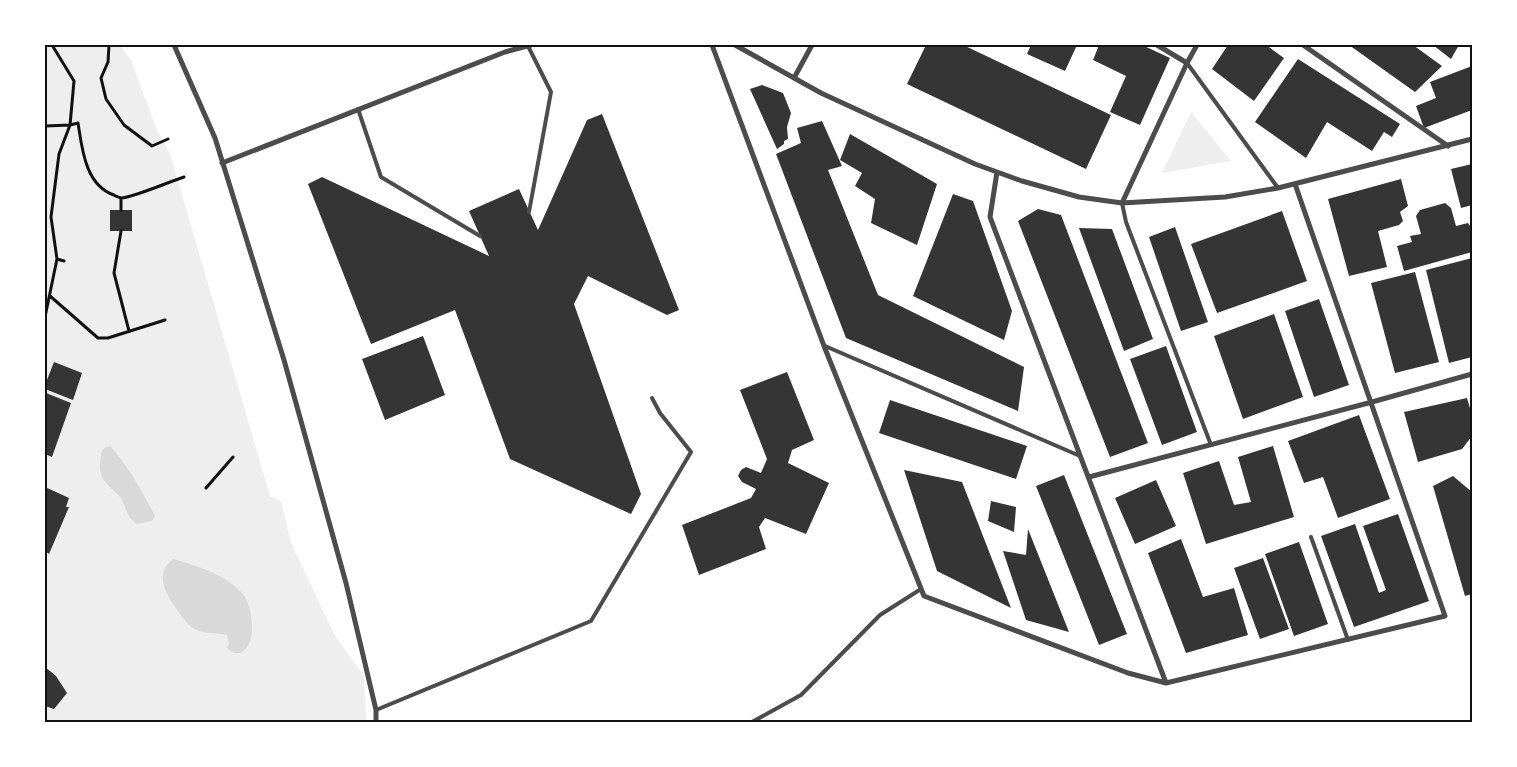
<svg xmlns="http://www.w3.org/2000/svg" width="1517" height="767" viewBox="0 0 1517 767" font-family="'PT Sans',sans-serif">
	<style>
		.green { fill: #eee }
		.water { fill: #d9d9d9 }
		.building { fill: #353535 }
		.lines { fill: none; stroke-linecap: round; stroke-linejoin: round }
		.path { stroke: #111; stroke-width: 3 }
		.service { stroke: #4c4c4c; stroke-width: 4 }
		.minor { stroke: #4c4c4c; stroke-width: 5 }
		.neatline { fill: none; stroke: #111; stroke-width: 2 }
	</style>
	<rect width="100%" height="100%" fill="#fff"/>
	<path class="green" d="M45 45H120L131 60 156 128 170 154 270 496 281 501 291 543 335 636 364 676 366 722H45Z
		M1191 112 1231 161 1162 173Z"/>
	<path class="water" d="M110 446C128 465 143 493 155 516L152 521 137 524C126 516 127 510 121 498 117 493 111 489 107 484 99 476 99 466 101 455 102 449 104 447 110 446Z
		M173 559C198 566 225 574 243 594 252 605 258 643 242 652 239 654 234 653 231 652L227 648 229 643 227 635C216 632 204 635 193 628 188 625 184 619 180 614 168 597 152 575 173 559Z"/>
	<path class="building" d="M926 45H963L1111 115 1086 169 907 84Z
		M1031 45H1077L1065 71 1027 54Z
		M1099 45H1142L1170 58 1140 125 1110 112 1126 76 1093 60Z
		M1228 45H1266L1284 58 1254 101 1212 69Z
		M1349 45H1413L1442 66 1415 92Z
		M1433 45H1459L1451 59Z
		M1298 59 1400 124 1392 137 1384 132 1372 151 1327 122 1306 158 1255 122Z
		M1472 66V110L1424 128 1416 106 1436 98 1430 82Z
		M762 85 783 93 791 113 787 127 788 139 784 141V144L777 149 750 89Z
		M602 114 679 310 667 315 588 276 574 304 641 494 631 514 510 459 455 310 371 344 308 184 322 177 489 256 469 211 519 189 538 230 587 120Z
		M822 121 842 166 828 170 878 295 1024 367 1018 411 846 338 776 154 801 143 797 128Z
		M850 134 937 184 917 245 871 223 875 199 855 186 862 173 840 160Z
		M1472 164V205L1461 208 1451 169Z
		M1401 179 1408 206 1400 212 1403 221 1399 225 1378 231 1387 267 1349 276 1328 199Z
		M953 194 973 201 1012 311 1004 340 913 296Z
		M1445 203 1451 208 1456 226 1468 223 1470 226H1472V252L1404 271 1397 246 1412 242 1410 236 1421 234 1416 216 1420 210Z
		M1038 209 1061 215 1148 443 1110 457 1018 221Z
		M110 210H132V231H110Z
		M1282 211 1307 281 1217 313 1191 244Z
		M1175 227 1208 322 1181 331 1149 237Z
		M1079 228 1112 229 1153 339 1124 351Z
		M1472 258V357L1449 363 1426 270Z
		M1415 272 1439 362 1395 373 1371 283Z
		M1319 299 1349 385 1314 397 1285 311Z
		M1274 314 1303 397 1243 419 1214 336Z
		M423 336 445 395 385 420 362 359Z
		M1166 346 1197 432 1162 445 1130 359Z
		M54 362 82 373 73 400 45 389V385Z
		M787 372 814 440 792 450 788 463 829 483 806 534 765 518 759 527 766 549 699 575 682 525 751 498 756 489 742 482 738 476 741 470 746 467 761 473 767 459 740 390Z
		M46 393 71 403 52 457 45 454V397Z
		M1467 398 1472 415V436L1462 449 1418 462 1404 412Z
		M890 400 1027 446 1016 479 879 433Z
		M1359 415 1390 499 1338 518 1323 477 1304 483 1288 441Z
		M1273 446 1294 517 1206 544 1183 473 1219 461 1234 505 1251 502 1238 457Z
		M904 470 962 482 1011 608 937 571Z
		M1064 475 1127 634 1099 645 1036 486Z
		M1453 476 1472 492V594L1465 596 1433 486Z
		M1156 480 1176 526 1135 544 1115 498Z
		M45 487 69 498 66 507H69L49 554 45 551Z
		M991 501 1016 507 1014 532 988 521Z
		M1398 514 1429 601 1354 627 1321 536 1355 524 1379 593 1386 590 1363 526Z
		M1028 529 1069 632 1026 620 1003 551 1026 555Z
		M1181 539 1203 597 1234 588 1248 635 1186 653 1148 553Z
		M1299 542 1328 624 1294 636 1265 554Z
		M1263 558 1289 629 1260 639 1234 568Z
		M45 667 56 676 67 693 54 709 45 706Z"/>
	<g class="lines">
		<path class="path" d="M109 45 108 62 101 78 106 99 124 125 152 146 168 139
			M45 126 70 125 78 123C82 148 85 185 114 195 115 196 121 198 121 198 132 198 171 181 184 177
			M121 210V198
			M121 231 114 273 129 331
			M57 259 64 261
			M50 296 98 338H108L165 320
			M45 317 57 259 51 217 59 154 70 125 74 81 52 45
			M206 488 233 457"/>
		<path class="service" d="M528 46 551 92 529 212
			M1187 63 1278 188
			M358 109 381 177 480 236
			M1122 203 1126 222 1211 445
			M825 346 1080 456
			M1311 537 1348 640
			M376 710 591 621 691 452 660 413 652 398
			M752 722 801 695 880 615 921 589"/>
		<path class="minor" d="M174 45 215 138 284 360 346 583 376 710V722
			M712 45 824 346 924 596 1128 673 1166 683 1445 616 1295 184
			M735 45 821 93 975 164 1022 181 1079 197 1122 203 1225 197 1278 188 1472 139
			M1157 45 1187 63
			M1303 45 1448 146
			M794 78 812 45
			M222 163 505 52 531 45
			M997 172 990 217 1166 683
			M1122 203 1187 63 1197 45
			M1089 477 1372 402 1472 374"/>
	</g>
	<rect width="1517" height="767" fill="none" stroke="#ffffff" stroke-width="92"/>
	<rect x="46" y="46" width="1425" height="675" class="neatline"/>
</svg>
